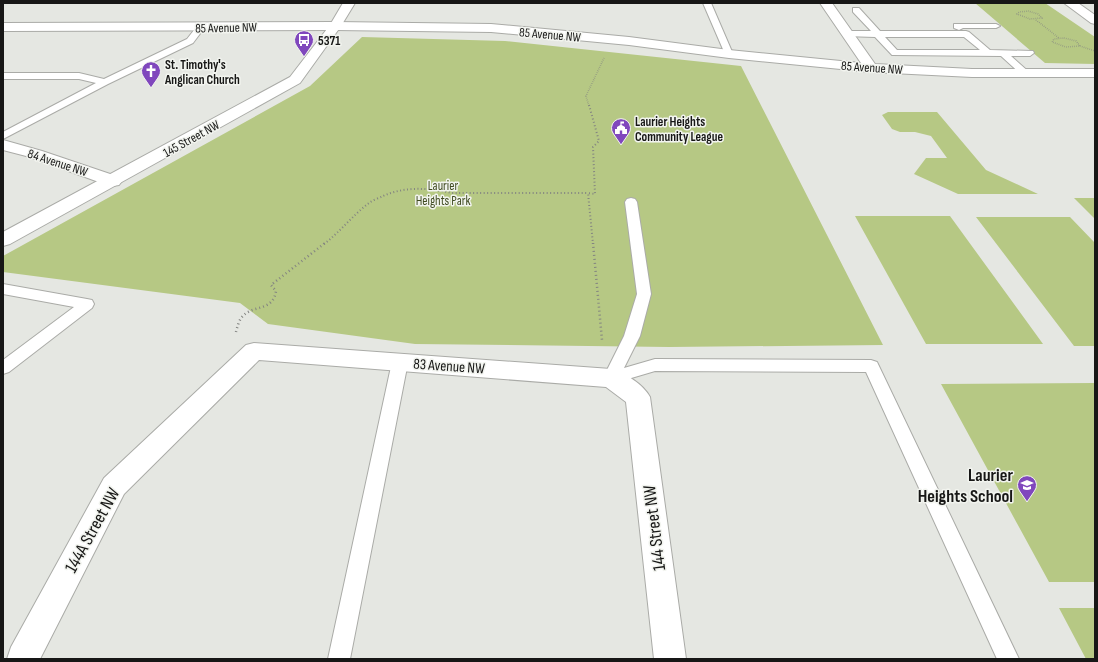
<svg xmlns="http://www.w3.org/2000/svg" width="1098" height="662" viewBox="0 0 1098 662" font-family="'Sofia Sans Condensed',sans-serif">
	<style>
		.green { fill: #b6c884 }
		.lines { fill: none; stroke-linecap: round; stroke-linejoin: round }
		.service-casing { stroke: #aaaba7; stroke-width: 2 }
		.minor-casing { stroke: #aaaba7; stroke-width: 2 }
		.tertiary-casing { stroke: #aaaba7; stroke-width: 2 }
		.path-far2 { stroke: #838481; stroke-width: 1.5; stroke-dasharray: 0.5 1.5; stroke-linecap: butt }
		.path-far1 { stroke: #838481; stroke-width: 2; stroke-dasharray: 1 2.5; stroke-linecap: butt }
		.path { stroke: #838481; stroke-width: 2.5; stroke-dasharray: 1 3; stroke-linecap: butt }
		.service { fill: #fff; fill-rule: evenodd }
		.minor { fill: #fff; fill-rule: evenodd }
		.tertiary { fill: #fff; fill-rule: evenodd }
		.labels { text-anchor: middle; stroke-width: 3; stroke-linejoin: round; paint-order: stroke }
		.far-street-label { font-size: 13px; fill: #171716; stroke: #f2f4ef }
		.far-poi-label { font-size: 13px; font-weight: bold; fill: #171716; stroke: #f2f4ef; text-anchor: start }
		.far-park-label { font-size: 13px; fill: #3f4a20; stroke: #f2f4ef }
		.street-label { font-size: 15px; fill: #171716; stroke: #f2f4ef }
		.near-poi-label { font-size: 18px; font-weight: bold; fill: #171716; stroke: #f2f4ef; text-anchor: end }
		.near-street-label { font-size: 18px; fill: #171716; stroke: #f2f4ef }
	</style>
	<rect width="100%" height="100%" fill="#e5e7e2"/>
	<path class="green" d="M975 3H1045L1095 37V64L1045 63Z
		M362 37 505 41 741 66 883 345 669 347 415 344 268 324 240 303 3 272V256L310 86Z
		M888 112H937L986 170 1038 194H958L914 174 926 158H947L931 136 915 132H900L892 129 882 115Z
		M1074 198H1095V219Z
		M855 216H950L1043 344H926Z
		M976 217H1070L1095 243V346H1074Z
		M1095 383V582H1049L941 384Z
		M1059 608H1095V659H1086Z"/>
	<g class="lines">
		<defs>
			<path id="service" d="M703 3H711L733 54 732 56 729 57 725 54Z
				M853 8H859L880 31H966L969 32 990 50 1033 51 1034 53 1030 56H1011L1030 73 1028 75H1022L1001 56 892 55 875 37 844 36 843 34 844 32 847 31H871L853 12ZM885 37H964L980 50H897Z
				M954 24H996L1000 26 996 28H963L959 30 954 28Z
				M198 25H204L205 27 193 43 108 84 3 139V132L96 83 79 79H3V73H79L104 79 187 39Z
				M631 198 635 199 637 202 651 294 640 336 624 368 655 359 871 360 877 362 1019 659H997L866 372 655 371 611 384 605 382 603 378 624 336 637 294 625 202 627 199Z
				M3 284 87 299 92 300 94 304 92 308 9 372 3 374V360L74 307 3 294Z
				M400 356 406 358 408 362 350 659H328L392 362 394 358Z"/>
			<path id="minor" d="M820 3H832L875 64 972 69H1095V77H972L871 72 729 58 629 45 491 32 335 30 3 31V23L335 22 491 24 629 37 729 50 861 63Z
				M3 140 42 151 119 177 122 181 119 185 113 186 107 185 30 157 3 150Z
				M254 343 611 369C625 373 643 384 650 397L686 659H654L626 402 606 387 259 360 124 494 40 659H7L11 647 104 478 246 345Z"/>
			<path id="tertiary" d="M343 3H355L341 26 300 83 10 244 3 246V232L290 77 330 25Z
				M1064 3H1078L1095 15V24L1091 23Z"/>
		</defs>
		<use href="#service" class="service-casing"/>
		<use href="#minor" class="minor-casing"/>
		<use href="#tertiary" class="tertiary-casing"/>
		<path class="path-far2" d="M1028 11 1038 14 1042 18 1030 19 1017 14 1019 12Z
			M1036 20 1059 38
			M1064 38 1076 41 1080 46 1066 47 1052 42 1054 39Z
			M1080 46 1095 51
			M589 106 586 96 604 58"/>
		<path class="path-far1" d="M589 105 599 141 593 147 595 194 588 193 593 244
			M324 244C340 232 353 215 369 203 373 200 379 198 383 196 406 186 428 188 452 193H588"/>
		<path class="path" d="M593 243 602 340
			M236 332C237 328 239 320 242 317 253 304 273 312 276 291L271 285 325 243"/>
		<use href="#service" class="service"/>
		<use href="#minor" class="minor"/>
		<use href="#tertiary" class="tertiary"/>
	</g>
	<defs>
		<symbol id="bus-pin" viewBox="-11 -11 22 30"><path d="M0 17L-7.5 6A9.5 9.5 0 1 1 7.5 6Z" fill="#8047bd" stroke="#f2f4ef"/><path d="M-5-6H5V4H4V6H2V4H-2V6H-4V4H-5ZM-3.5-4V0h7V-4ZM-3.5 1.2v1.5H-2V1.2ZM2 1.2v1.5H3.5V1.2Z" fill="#fff"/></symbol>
		<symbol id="church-pin" viewBox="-11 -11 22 30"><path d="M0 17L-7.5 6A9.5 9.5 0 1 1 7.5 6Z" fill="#8047bd" stroke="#f2f4ef"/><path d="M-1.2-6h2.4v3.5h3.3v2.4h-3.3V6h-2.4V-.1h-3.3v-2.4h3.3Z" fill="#fff"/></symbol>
		<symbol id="civic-pin" viewBox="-11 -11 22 30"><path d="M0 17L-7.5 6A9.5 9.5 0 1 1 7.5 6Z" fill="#8047bd" stroke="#f2f4ef"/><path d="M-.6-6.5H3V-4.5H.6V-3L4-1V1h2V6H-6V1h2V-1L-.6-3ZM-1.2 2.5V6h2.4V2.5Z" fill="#fff"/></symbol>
		<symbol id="school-pin" viewBox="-11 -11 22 30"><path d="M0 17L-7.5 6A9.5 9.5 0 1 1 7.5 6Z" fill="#8047bd" stroke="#f2f4ef"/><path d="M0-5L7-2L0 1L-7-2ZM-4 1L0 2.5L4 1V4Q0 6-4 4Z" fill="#fff"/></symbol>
	</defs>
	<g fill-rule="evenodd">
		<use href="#bus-pin" x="293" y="29" width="22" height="30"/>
		<use href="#church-pin" x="140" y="60" width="22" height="30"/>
		<use href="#civic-pin" x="610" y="117" width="22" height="30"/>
		<use href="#school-pin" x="1016" y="474" width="22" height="30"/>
	</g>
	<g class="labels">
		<g class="far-street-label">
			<text transform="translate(226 27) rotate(-1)" y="5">85 Avenue NW</text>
			<text transform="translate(550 34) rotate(5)" y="5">85 Avenue NW</text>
			<text transform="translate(872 67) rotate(4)" y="5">85 Avenue NW</text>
			<text transform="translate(191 138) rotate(-29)" y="5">145 Street NW</text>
			<text transform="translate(58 162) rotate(18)" y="5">84 Avenue NW</text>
		</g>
		<g class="far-poi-label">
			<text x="318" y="45">5371</text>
			<text x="165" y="69">St. Timothy's<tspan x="165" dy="15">Anglican Church</tspan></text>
			<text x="635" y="126">Laurier Heights<tspan x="635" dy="15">Community League</tspan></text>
		</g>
		<g class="far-park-label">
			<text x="443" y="190">Laurier<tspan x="443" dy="15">Heights Park</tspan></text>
		</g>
		<g class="street-label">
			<text transform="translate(449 366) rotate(4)" y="5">83 Avenue NW</text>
		</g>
		<g class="near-poi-label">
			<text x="1013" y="481">Laurier<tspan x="1013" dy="21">Heights School</tspan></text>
		</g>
		<g class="near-street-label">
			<text transform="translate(654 528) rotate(-97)" y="6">144 Street NW</text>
			<text transform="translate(92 530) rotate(-61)" y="6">144A Street NW</text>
		</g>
	</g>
	<rect width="1098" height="662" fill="none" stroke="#171716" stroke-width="8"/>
</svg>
